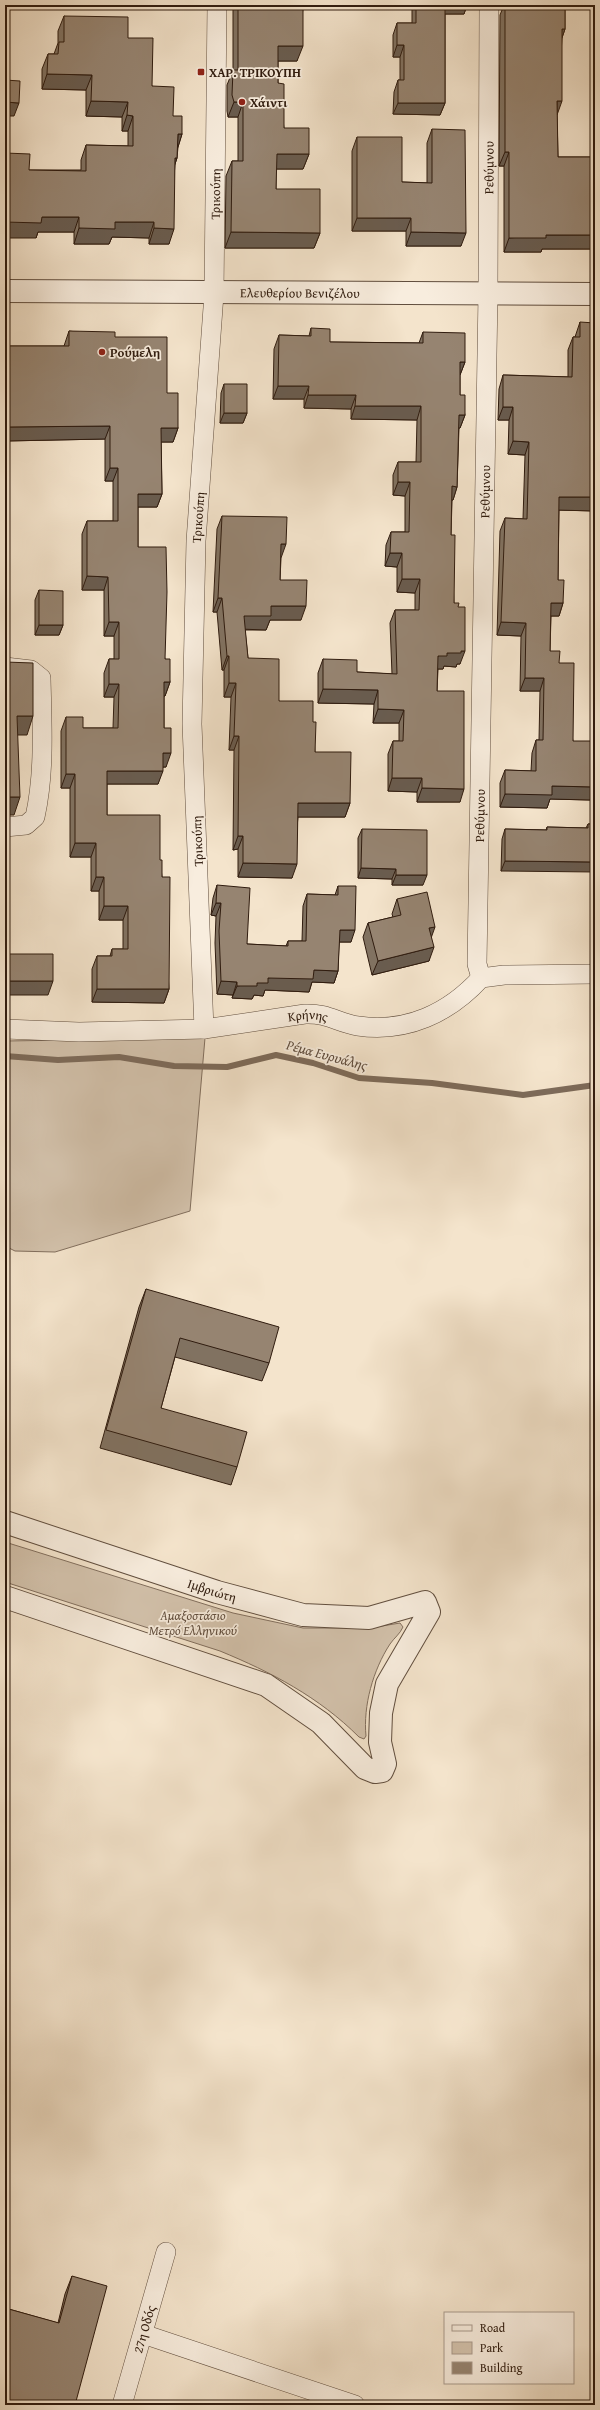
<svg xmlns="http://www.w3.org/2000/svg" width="600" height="2410" viewBox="0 0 600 2410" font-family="'Gentium Book Plus',serif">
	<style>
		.green { fill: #d3c2ac; stroke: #826f5e }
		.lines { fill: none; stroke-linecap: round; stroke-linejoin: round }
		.stream { stroke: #7d6b5a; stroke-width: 6 }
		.minor-casing { stroke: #614e3e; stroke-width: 20 }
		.tertiary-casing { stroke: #614e3e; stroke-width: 24 }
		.minor { stroke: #f8edde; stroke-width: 19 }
		.tertiary { stroke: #f8edde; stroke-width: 22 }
		.wall { fill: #817261; stroke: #301c0f }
		.shaded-wall { fill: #695c4f; stroke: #301c0f }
		.building { fill: #968471; stroke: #301c0f }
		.poi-dot { fill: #8f2418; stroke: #f8edde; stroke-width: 1.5 }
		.labels { text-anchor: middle; stroke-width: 3.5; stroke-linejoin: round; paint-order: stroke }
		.poi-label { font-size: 13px; font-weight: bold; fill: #301c0f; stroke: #f8edde; text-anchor: start }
		.street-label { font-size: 13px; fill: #301c0f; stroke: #f8edde }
		.park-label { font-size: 13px; font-style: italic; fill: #614e3e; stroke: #f8edde }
		.water-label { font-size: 14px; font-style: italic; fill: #5d4a3b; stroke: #f8edde }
	</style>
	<rect width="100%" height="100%" fill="#f4e4cc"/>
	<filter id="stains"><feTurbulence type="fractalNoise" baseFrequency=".005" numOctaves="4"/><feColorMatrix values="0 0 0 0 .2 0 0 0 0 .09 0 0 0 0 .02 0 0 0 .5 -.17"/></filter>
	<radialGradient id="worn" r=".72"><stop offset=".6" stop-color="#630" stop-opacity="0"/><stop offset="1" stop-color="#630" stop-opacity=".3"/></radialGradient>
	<path class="green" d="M205 1038 190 1211 55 1252 15 1251 5 1246V1041Z
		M5 1542 233 1613 303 1628H370L400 1623 403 1627C400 1634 394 1638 390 1644 373 1670 363 1706 366 1736L364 1739 359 1737C319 1697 271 1672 220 1651L5 1582Z"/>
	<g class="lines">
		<path class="stream" d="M5 1056 58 1060 119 1057 174 1066 227 1067 276 1055 313 1063 359 1078 432 1083 523 1095 595 1085"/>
		<defs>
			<g id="minor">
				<path d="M5 667 31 670 41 678C42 724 45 772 35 817L26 825 5 827"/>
				<path id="s1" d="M481 978 477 964 488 294 489 5"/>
				<path id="s2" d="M5 1029 79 1032 204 1029 305 1014C328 1013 338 1023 358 1026 407 1033 449 1013 481 978L504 975 595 974"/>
				<path id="s3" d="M204 1029 192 724 196 541 214 294 217 5"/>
				<path d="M143 2334 355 2405"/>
				<path id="s4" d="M122 2405 166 2252"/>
			</g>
			<g id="tertiary">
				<path id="s5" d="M5 291 595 294"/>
				<path id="s6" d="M5 1522 217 1592 303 1615 369 1618 425 1602 429 1612 387 1684 381 1713 380 1742 385 1764 382 1771 375 1772 365 1768 321 1723 266 1685 5 1597"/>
			</g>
		</defs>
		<use href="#minor" class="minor-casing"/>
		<use href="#tertiary" class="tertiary-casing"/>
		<use href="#minor" class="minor"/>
		<use href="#tertiary" class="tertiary"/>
	</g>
	<path class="wall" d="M230 5H330L329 8H303L297 61H278V83L284 128 309 154 303 169H276V189L320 233 314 248H225L226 176 232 161H238V117H228L227 111V85L233 70V7H230Z
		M412 5H467L464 14H445V103L440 115 393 114 394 92 398 80H400V57H393V35L397 23H412Z
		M504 5H565V29L562 38 557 115 558 157H595V249H542L541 252H504V166H499L500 15Z
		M64 16 128 38 152 86 173 116 182 134 178 147 177 158 175 164 169 244H149V238L112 237 109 244H74V232H38L36 238 29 170H81V160L86 145 128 146V131H122V117L86 116V90L42 89V69L48 54H54L58 43V31Z
		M432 129 461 246H406V231H352V151L357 137 402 182 427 183V143Z
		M580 322 595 511 559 510 558 580 563 603 559 616H551L550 651 559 663 573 741 595 787 590 800 550 799 547 808 500 807V783L505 770 531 771 532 753 536 740H539L540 691H520L521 636 497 635 500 531 505 518 523 519 525 455 508 454 509 420H498L499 389 503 375 568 377V350L573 337H575Z
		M311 328 330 342 419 343 423 332 465 362 460 375V395L465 415 460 428H459L457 487 453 500H452L451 535 454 603 458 607 460 664H457L456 667 444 666 443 669H438L437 691 460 802H417V792L388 791V754L393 741H399V723H373L374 704 318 703V673L323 659 357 672 392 674 390 623 395 610H415V593L397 592V567L385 566 386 545 391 532H405V496L393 495V475L398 462H416L417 420 351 419V409L304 408V399H273L274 349 279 335 309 336Z
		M69 331 115 337 167 393 178 428 173 442H161L162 494 157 507H138V547L165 659 170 682 165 696H164V728L166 767H163L158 784H107V815L160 860 162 877 169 989 164 1003 92 1002V969L97 956H110L112 949H123V920H99V891H91V857H70V788H61V731L66 717 83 728H113L114 697H104V673L109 659H114V636H104V590H82V534L87 521H113V481H105V439L5 441V346H64Z
		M224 384 247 413 243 423H220L221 393Z
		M222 516 281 558 280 580 301 620H270L266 630H245L248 658 279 701 313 722 315 752 350 803 345 817H298L292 878 238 877V849L233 850 234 750H229L231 697H224V670H222L217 612H213L217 529Z
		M39 590 63 625 59 635H35V600Z
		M588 824H595L501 871 502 839 505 829 546 830 547 827 586 828Z
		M362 829 423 885H392V879L358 878V838Z
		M217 885 247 944 286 946 288 941H302L303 906 307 894 335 895 338 886 351 942H339L338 971 334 983 312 982 309 992 265 990 263 996 254 995 252 999 232 998 233 995 217 994 215 943 216 916 211 915 213 898Z
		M397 899 431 937 429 961 372 975 363 937 368 923 393 917 392 914Z
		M146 1289 269 1363 262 1381 175 1357 161 1408 237 1467 231 1485 100 1448 139 1307Z
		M72 2276 75 2405H5V2308L58 2323 65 2294Z"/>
	<path class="shaded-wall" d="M120 5H167L166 8 119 7Z
		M231 5H234L233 7H230Z
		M298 5H330L329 8 297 7Z
		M444 5H467L464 14H441Z
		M562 29H565L560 43Z
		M397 45H404L400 57H393Z
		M278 46H303L297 61H272Z
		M47 74 92 75 86 90 42 89Z
		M91 101 128 102 122 117 86 116Z
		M557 101H562L557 115Z
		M5 102 19 103 14 116H5Z
		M234 102H243L238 117H228Z
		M398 103H445L440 115 393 114Z
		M127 115 133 116 128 131H122Z
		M178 134H182L177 150Z
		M505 152H509L504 166H499Z
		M277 154H309L303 169H271Z
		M175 158H177L172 173Z
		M42 217H79L74 232H38L36 238H5V222Z
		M357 218H411L406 231H352Z
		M115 222H154L149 238 112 237 109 244H74L79 228Z
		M154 228 174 229 169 244H149Z
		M231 232 320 233 314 248H225Z
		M411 232 466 233 461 246H406Z
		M546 235H595V249H542L541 252H504L509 238Z
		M5 362H8L5 370Z
		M460 362H465L460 375H455Z
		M278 386H309L304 399H273Z
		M308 395H356L351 409 304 408Z
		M355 406H421L417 420 351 419Z
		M503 407H513L509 420H498Z
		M224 413H247L243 423H220Z
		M459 415H465L460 428H454Z
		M110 426 105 439 5 441V436L8 427Z
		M161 428H178L173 442H156Z
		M513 441 529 442 525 455 508 454Z
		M110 468H118L113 481H105Z
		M398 482H410L405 496 393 495Z
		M452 486 457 487 453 500H447Z
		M138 494H162L157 507H133Z
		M559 497H595V511L555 510Z
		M281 544H286L281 558H276Z
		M390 553H402L397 567 385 566Z
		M87 576 108 577 104 590H82Z
		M402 579H420L415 593 397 592Z
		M218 598H222L217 612H213Z
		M551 603H563L559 616H546Z
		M271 606H306L301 620H270L266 630 239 629 244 616Z
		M109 622H119L114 636H104Z
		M501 622 526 623 521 636 497 635Z
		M39 625H63L59 635H35Z
		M5 628H8L5 637Z
		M461 651H465L460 664H457L456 667 444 666 443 669H434L438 656 447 653Z
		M227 656H229L224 670H222Z
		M525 678H544L540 691H520Z
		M164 682H170L165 696H159Z
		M229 683H236L231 697H224Z
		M109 684H119L114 697H104Z
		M323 689 378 690 374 704 318 703Z
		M378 709 404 710 399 723H373Z
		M17 716H33L27 735H11Z
		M234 736H239L234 750H229Z
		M163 753H171L166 767H158Z
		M107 771H163L158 784H102Z
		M66 774H75L70 788H61Z
		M392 778H422L417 792 388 791Z
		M552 786 595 787 590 800 550 799 547 808 500 807 505 794Z
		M422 788 464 789 460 802H417Z
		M5 797H20L14 815H5Z
		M298 803H350L345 817H293Z
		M238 836H243L238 849 233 850Z
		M75 843H96L91 857H70Z
		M505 861 595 862V872L501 871Z
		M243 863 297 864 292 878 238 877Z
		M361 868 396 869 392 879 358 878Z
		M396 875H427L423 885H392Z
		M96 877H104L99 891H91Z
		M216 903H221L216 916 211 915Z
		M104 906H128L123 920H99Z
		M435 927 430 941 429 928Z
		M340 930H355L351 942H335Z
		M434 947 429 961 372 975 378 961Z
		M314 970 338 971 334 983 312 982 309 992 265 990 263 996 254 995 252 999 232 998 237 986 257 983 268 978Z
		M5 981H53L48 995H5Z
		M221 981 237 982 233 995 217 994Z
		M97 989H169L164 1003 92 1002Z"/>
	<path class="building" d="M238 5H303V46H278V83L284 84V128H309V154H277L276 189H320V233L231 232 232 161H243V102H234L232 95 233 70H238Z
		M416 5H445V103H398V80H404V45H397V23H416Z
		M505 5H565V29H562V101H557L558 157H595V235H546V238H509V152H505Z
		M64 16 128 17V38H153L152 86 174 87 173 116H182V134H178L177 158H175L174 229 154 228V222H115V229L79 228V217H42L41 223 5 222V153L30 154 29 170 86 171V145L133 146V116L127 115 128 102 91 101 92 75 47 74 48 54H58L59 42H64Z
		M5 80 20 81 19 103 5 102Z
		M432 129 465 130 466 233 411 232V218H357V137H402V182L432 183Z
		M580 322 595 323V497H559L558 580H564L563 603H551L550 651H560L559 663H574L573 741H595V787L552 786V795L505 794V770L536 771V740H543L544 678H525L526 623 501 622 505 518 527 519 529 442 513 441V407H503V375L572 377 573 337H580Z
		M311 328 330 329V342L423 343V332L465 333V362H460V395H465V415H459L457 487 452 486 451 535H455L454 603H459L458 607H465V651H461V653H447V656H438L437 691H464V789L422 788V778H392L393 741H403L404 710 378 709V690L323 689V659L357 660V672L397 674 395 610H419L420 579H402V553H390L391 532H409L410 482H398V462H421V406H355L356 395H308L309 386H278L279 335 311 336Z
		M69 331 115 332V337H167V393H178V428H161L162 494H138V547H166L167 592 165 659H170V682H164V728H171V753H163V771H107V815H160V860H162V877H170L169 989H97V956H112V949H128V906H104V877H96V843H75V774H66V717H83V728H118L119 684H109V659H119V622H109L108 577 87 576V521H118V468H110V426L8 427V362H5V346H69Z
		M224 384H247V413H224Z
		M222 516 287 517 286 544H281L280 580H307L306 606H271V616H244L248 658 279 659V701H313V722H316L315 752H351L350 803H298L297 864 243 863V836H238L239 736H234L236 683H229V656H227L222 598H218Z
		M5 584H9L8 628H5Z
		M39 590 63 591V625H39Z
		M5 662 33 663V716H17L20 797H5Z
		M588 824H595V862L505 861V829L547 830V827L588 828Z
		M362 829 427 830V875H396V869L361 868Z
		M217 885 250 888 247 944 288 946V941H306L307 894 338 895V886H356L355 930H340L338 971 314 970 313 979 268 978V983H257V986H237V982L221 981 219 931 221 903H216Z
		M427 892 435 927 429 928 434 947 378 961 368 923 401 915 397 899Z
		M5 954H53V981H5Z
		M146 1289 279 1327 269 1363 180 1338 161 1408 247 1432 237 1467 106 1430Z
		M72 2276 107 2286 75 2405H18L5 2401V2308L59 2323Z"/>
	<g class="poi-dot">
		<rect x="197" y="68" width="8" height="8" rx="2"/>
		<circle cx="242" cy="102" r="4"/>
		<circle cx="102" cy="352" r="4"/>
	</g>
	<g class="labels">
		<g class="poi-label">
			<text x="209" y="77">ΧΑΡ. ΤΡΙΚΟΥΠΗ</text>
			<text x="250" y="107">Χάιντι</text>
			<text x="110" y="357">Ρούμελη</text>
		</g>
		<g class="street-label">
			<text dy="5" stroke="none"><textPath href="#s1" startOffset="811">Ρεθύμνου</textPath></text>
			<text dy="5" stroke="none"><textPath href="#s3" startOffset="836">Τρικούπη</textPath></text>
			<text dy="5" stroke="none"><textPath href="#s5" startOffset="295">Ελευθερίου Βενιζέλου</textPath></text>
			<text dy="5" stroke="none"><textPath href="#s1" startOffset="487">Ρεθύμνου</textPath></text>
			<text dy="5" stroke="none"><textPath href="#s3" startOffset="512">Τρικούπη</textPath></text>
			<text dy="5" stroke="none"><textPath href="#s1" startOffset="163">Ρεθύμνου</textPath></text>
			<text transform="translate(197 841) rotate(-92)" y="5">Τρικούπη</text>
			<text dy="5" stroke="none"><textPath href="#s2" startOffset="304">Κρήνης</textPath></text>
			<text dy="5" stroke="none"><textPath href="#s6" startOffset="218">Ιμβριώτη</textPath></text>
			<text dy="5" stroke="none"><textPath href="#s4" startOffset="79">27η Οδός</textPath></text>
		</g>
		<g class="park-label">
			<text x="193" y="1620">Αμαξοστάσιο<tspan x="193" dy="15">Μετρό Ελληνικού</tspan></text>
		</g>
		<g class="water-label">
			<text transform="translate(327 1055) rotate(15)" y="5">Ρέμα Ευρυάλης</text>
		</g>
	</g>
	<rect width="600" height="2410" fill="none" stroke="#f4e4cc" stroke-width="20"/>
	<rect x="6" y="6" width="588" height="2398" fill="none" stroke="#301c0f" stroke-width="2"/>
	<rect x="10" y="10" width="580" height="2390" fill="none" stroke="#301c0f"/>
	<rect x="444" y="2312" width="130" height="72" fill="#f8edde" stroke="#a8998b"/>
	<rect x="452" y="2325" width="20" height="6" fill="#f8edde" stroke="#a8998b"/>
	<text x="480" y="2332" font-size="12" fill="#301c0f">Road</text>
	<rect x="452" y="2342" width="20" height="12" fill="#d3c2ac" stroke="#a8998b"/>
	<text x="480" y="2352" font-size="12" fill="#301c0f">Park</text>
	<rect x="452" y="2362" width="20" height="12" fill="#968471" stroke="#a8998b"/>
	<text x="480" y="2372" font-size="12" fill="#301c0f">Building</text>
	<rect width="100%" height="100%" filter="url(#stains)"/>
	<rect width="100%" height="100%" fill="url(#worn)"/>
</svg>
